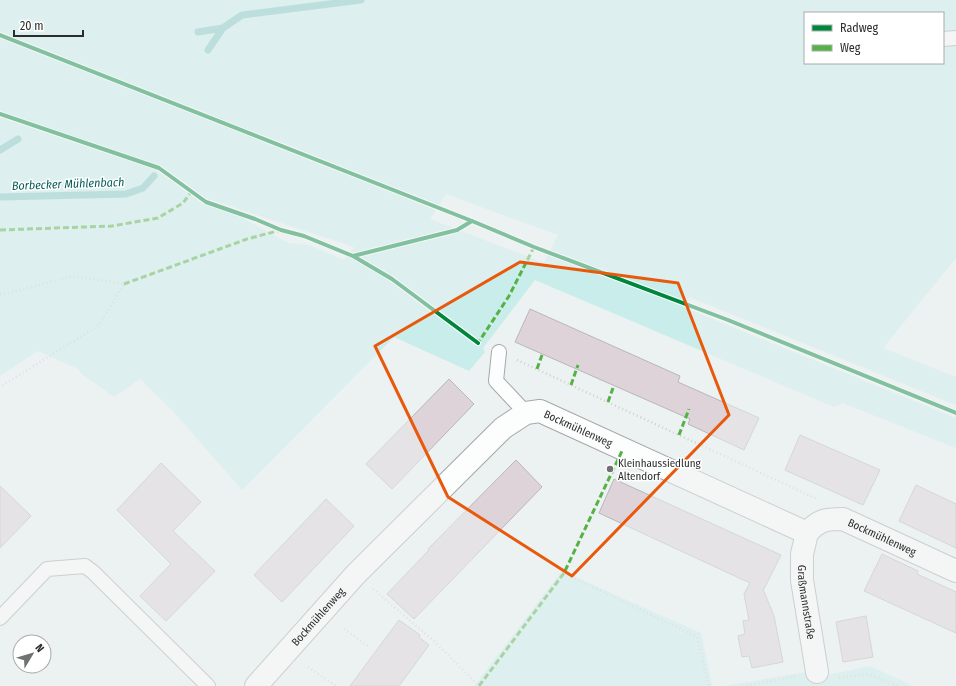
<svg xmlns="http://www.w3.org/2000/svg" width="956" height="686" font-family="'Fira Sans Condensed',sans-serif">
<style>
.green{fill:#c9edea;fill-rule:evenodd}
.lines{fill:none;stroke-linecap:round;stroke-linejoin:round}
.stream{stroke:#82c8c4;stroke-width:7}
.building{fill:#ded3d9;stroke:#b7b8b8}
.lane-casing{stroke:#a4a8a8;stroke-width:16}
.street-casing{stroke:#a4a8a8;stroke-width:24}
.path{stroke:#cfd0d0;stroke-width:2.5;stroke-dasharray:1 3;stroke-linecap:butt}
.lane{stroke:#fcfdfd;stroke-width:14}
.street{stroke:#fcfdfd;stroke-width:22}
.quiet{stroke:#56b246;stroke-width:3;stroke-dasharray:6 3;stroke-linecap:butt}
.cycleway-casing{stroke:#fff;stroke-width:6}
.cycleway{stroke:#00873e;stroke-width:4}
.marked{fill:none;stroke:#e8590c;stroke-width:3;stroke-linejoin:round}
.poi-dot{fill:#6f7272;stroke:#fff;stroke-width:1.5}
.labels{text-anchor:middle;dominant-baseline:central;stroke-width:3;stroke-linejoin:round;paint-order:stroke}
.street-label{font-size:11px;fill:#2b2e2e;stroke:#fff}
.poi-label{font-size:11px;fill:#2b2e2e;stroke:#fff;text-anchor:start}
.water-label{font-size:12px;font-style:italic;fill:#045d59;stroke:#fff}
</style>
<rect width="100%" height="100%" fill="#ecf1f1"/>
<path class="green" d="M 0,0 L 956,0 L 956,258 L 883,348 L 956,377 L 956,405 L 689,297 L 685,308 L 956,418 L 956,448 L 843,403 L 834,407 L 535,280 L 483,348 L 485,352 L 469,371 L 394,337 L 242,490 L 171,409 L 140,379 L 114,397 L 82,374 L 78,369 L 38,351 L 0,376 ZM 805,13 L 943,13 L 943,63 L 805,63 ZM 446,194 L 558,235 L 544,263 L 430,219 ZM 206,198 L 354,247 L 344,260 L 309,245 L 288,243 Z
M 562,571 L 701,633 L 712,686 L 476,686 L 478,681 Z
M 870,666 L 913,686 L 725,686 L 811,671 L 828,675 Z"/>
<g class="lines">
<path class="stream" d="M 198,32 L 223,28
M 208,50 L 223,28 L 242,15 L 361,0
M 0,150 L 18,139
M 0,197 L 126,194 L 143,188 L 154,176"/>
</g>
<path class="building" d="M 530,309 L 680,376 L 678,382 L 759,418 L 744,450 L 688,424 L 690,419 L 515,342 Z
M 449,379 L 474,404 L 392,489 L 366,464 Z
M 800,435 L 880,470 L 863,505 L 785,470 Z
M 516,460 L 542,487 L 414,619 L 387,594 L 429,550 L 428,549 Z
M 161,463 L 201,502 L 173,531 L 215,571 L 166,621 L 140,596 L 171,564 L 117,510 Z
M 614,479 L 781,555 L 764,589 L 763,589 L 774,616 L 783,662 L 752,668 L 749,656 L 742,657 L 738,636 L 745,634 L 743,621 L 749,620 L 744,594 L 750,583 L 599,513 Z
M 916,485 L 956,504 L 956,548 L 899,521 Z
M 0,486 L 31,516 L 0,548 Z
M 326,499 L 354,526 L 282,602 L 254,575 Z
M 882,554 L 918,571 L 917,574 L 956,592 L 956,633 L 864,591 Z
M 866,616 L 873,657 L 843,662 L 836,622 Z
M 399,620 L 420,635 L 419,637 L 429,645 L 399,686 L 350,686 Z"/>
<g class="lines">
<g class="lane-casing">
<path id="lane" d="M 943,39 L 956,38
M 499,352 L 496,381 L 526,413
M 0,618 L 47,569 L 85,566 L 93,572 L 208,686"/>
</g>
<g class="street-casing">
<g id="street">
<path id="s1" d="M 807,533 L 802,554 L 802,580 L 817,672"/>
<path id="s2" d="M 256,686 L 356,574 L 503,428 L 526,413 L 540,411 L 807,533 C 819,520 825,519 843,519 L 956,571"/>
</g>
</g>
<path class="path" d="M 0,294 L 9,293 L 73,276 L 124,284 L 99,325 L 0,387
M 517,360 L 817,499
M 564,573 L 697,637 L 709,686
M 373,589 L 434,641 L 479,686
M 344,629 L 370,648
M 308,667 L 336,686
M 839,678 L 869,674 L 898,686
M 747,686 L 796,676"/>
<use href="#lane" class="lane"/>
<use href="#street" class="street"/>
<path class="quiet" d="M 0,230 L 112,226 L 158,218 L 183,203 L 191,192
M 124,284 L 247,239 L 281,230
M 476,342 L 478,343 L 509,296 L 534,247
M 537,369 L 542,355
M 571,385 L 578,365
M 608,402 L 613,388
M 679,435 L 689,409
M 479,686 L 564,573 L 623,449"/>
<g class="cycleway-casing">
<path id="cycleway" d="M 0,35 L 472,221 L 534,247 L 728,320 L 956,413
M 0,114 L 159,168 L 206,202 L 255,219 L 281,230 L 304,236 L 353,256 L 392,279 L 478,343
M 353,256 L 457,230 L 472,221"/>
</g>
<use href="#cycleway" class="cycleway"/>
</g>
<path d="M0 0H956V686H0ZM 520,262 L 678,283 L 729,415 L 572,576 L 448,497 L 375,346 Z" fill="#ecf1f1" fill-opacity=".55" fill-rule="evenodd"/>
<path class="marked" d="M 520,262 L 678,283 L 729,415 L 572,576 L 448,497 L 375,346 Z"/>
<circle class="poi-dot" cx="610" cy="469" r="4"/>
<g class="labels">
<g class="street-label">
<text stroke="none"><textPath href="#s2" startOffset="441">Bockmühlenweg</textPath></text>
<text stroke="none"><textPath href="#s2" startOffset="776">Bockmühlenweg</textPath></text>
<text stroke="none"><textPath href="#s1" startOffset="70">Graßmannstraße</textPath></text>
<text stroke="none"><textPath href="#s2" startOffset="93">Bockmühlenweg</textPath></text>
</g>
<g class="poi-label">
<text x="618" y="463">Kleinhaussiedlung<tspan x="618" dy="13">Altendorf</tspan></text>
</g>
<g class="water-label">
<text transform="translate(68 184) rotate(-2)">Borbecker Mühlenbach</text>
</g>
</g>
<rect x="804" y="12" width="140" height="52" fill="#ffffff" stroke="#aaabab"/>
<rect x="812" y="25" width="20" height="6" fill="#00873e" stroke="#aaabab"/>
<text x="840" y="32" font-size="12" fill="#2b2e2e">Radweg</text>
<rect x="812" y="45" width="20" height="6" fill="#56b246" stroke="#aaabab"/>
<text x="840" y="52" font-size="12" fill="#2b2e2e">Weg</text>
<g transform="translate(32 654) rotate(52)"><circle r="19" fill="#ffffff" stroke="#aaabab"/>
<path d="M0-3L7 15L0 10L-7 15Z" fill="#6f7272"/>
<text y="-6" font-size="11" font-weight="bold" text-anchor="middle" fill="#2b2e2e">N</text>
</g>
<path d="M14 30v6h69v-6" fill="none" stroke="#2b2e2e" stroke-width="2"/>
<text x="20" y="30" font-size="12" fill="#2b2e2e" stroke="#ffffff" stroke-width="3" paint-order="stroke">20 m</text>
</svg>
